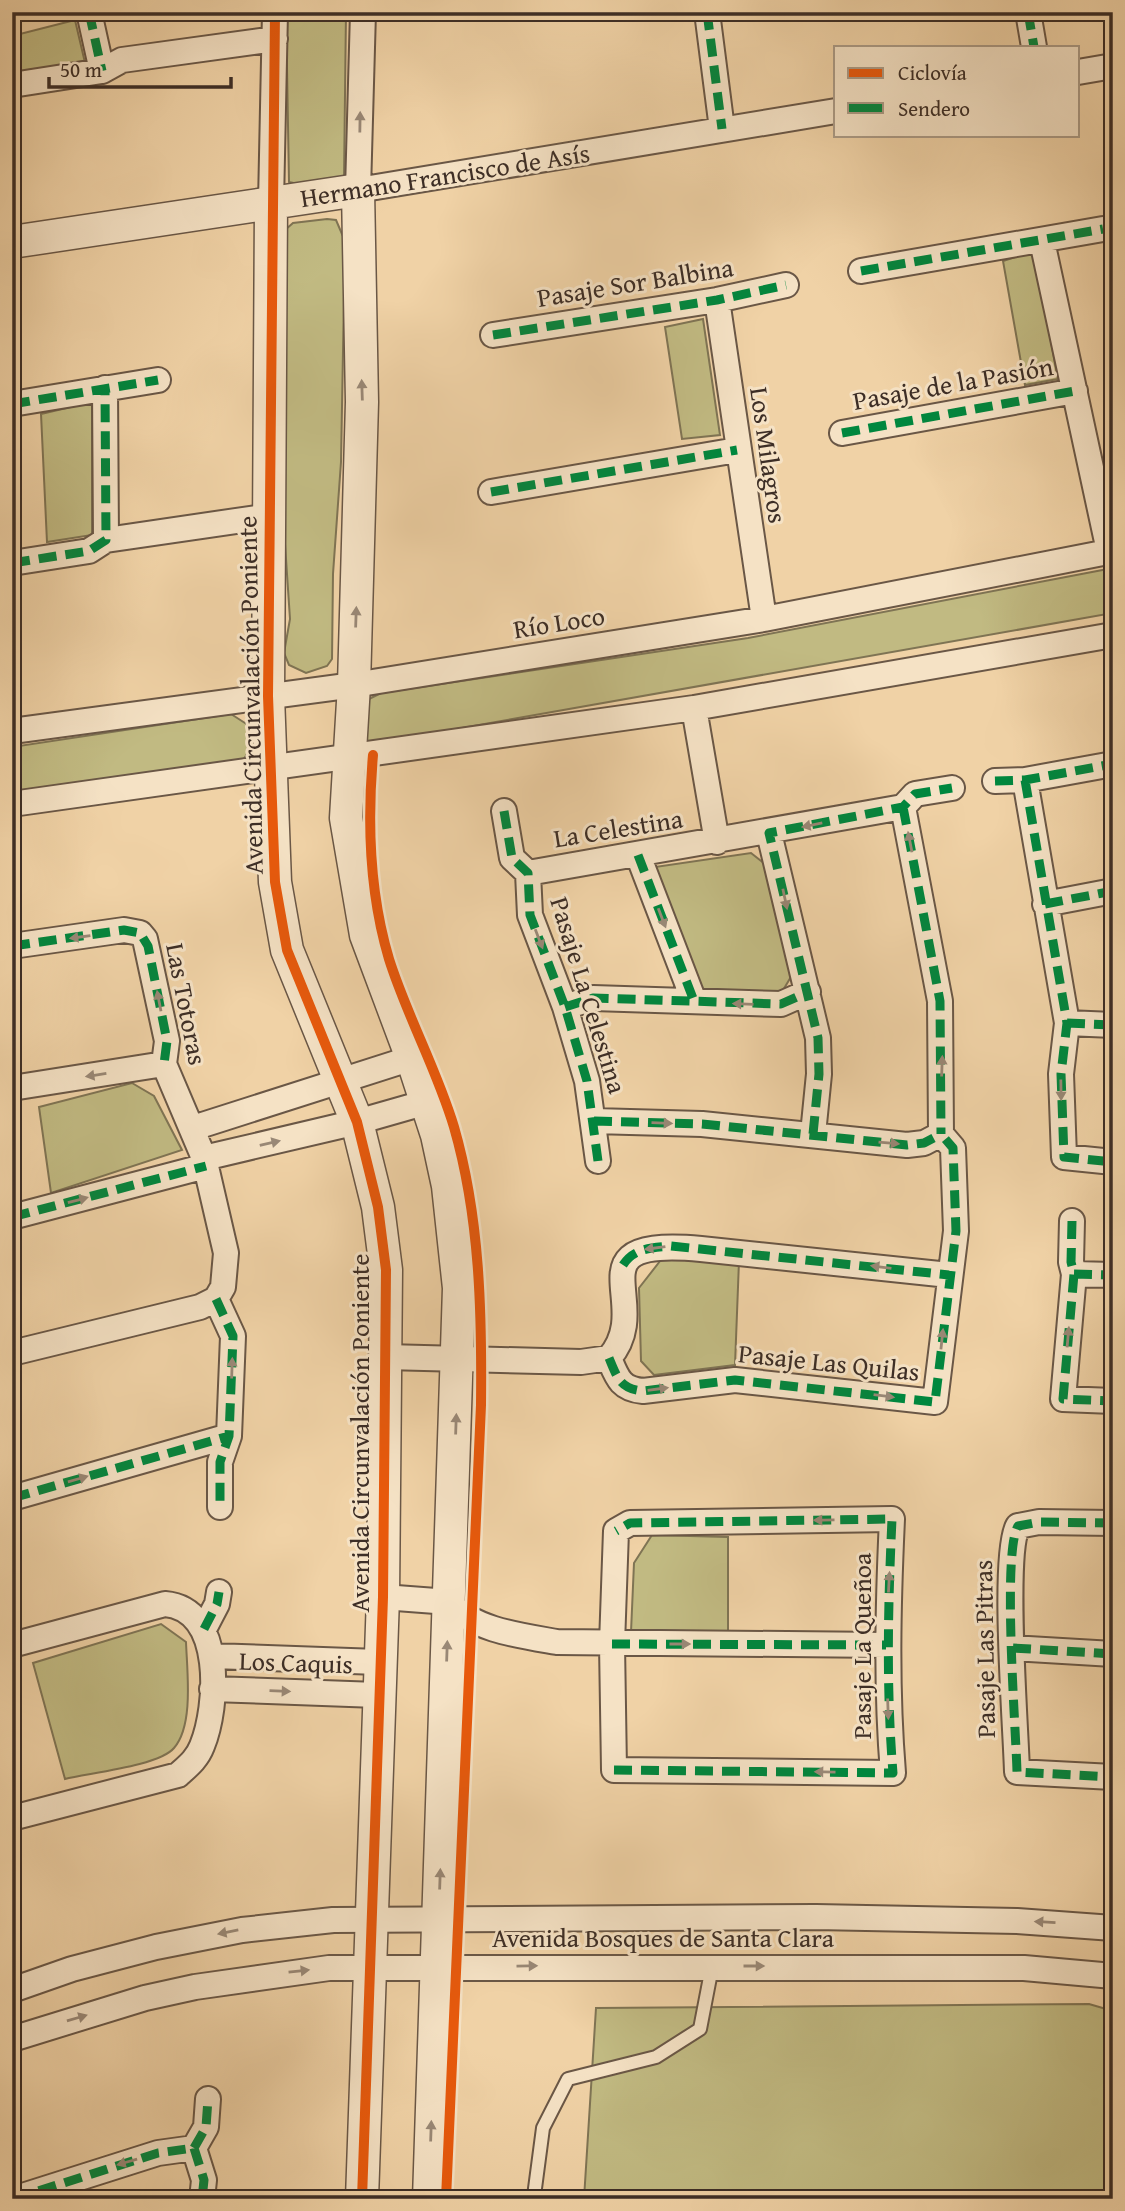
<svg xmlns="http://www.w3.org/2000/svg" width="1125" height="2211" font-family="'Gentium Book Plus',serif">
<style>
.green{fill:#c1ba82;stroke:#7f7454;stroke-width:2}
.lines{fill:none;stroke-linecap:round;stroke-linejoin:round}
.service-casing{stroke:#6a5746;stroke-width:16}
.minor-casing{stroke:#6a5746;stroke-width:28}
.tertiary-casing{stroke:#6a5746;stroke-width:35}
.service{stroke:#f5e2c5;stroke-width:12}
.minor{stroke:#f5e2c5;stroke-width:24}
.tertiary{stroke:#f5e2c5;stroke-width:32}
.quiet{stroke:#00873e;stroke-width:9;stroke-dasharray:18 9;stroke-linecap:butt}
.cycleway-casing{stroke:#f5e2c5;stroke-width:15}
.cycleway{stroke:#e8590c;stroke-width:10}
.oneway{fill:#998876}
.labels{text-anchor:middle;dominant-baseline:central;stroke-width:6;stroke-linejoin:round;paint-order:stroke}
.street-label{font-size:26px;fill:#3d2e26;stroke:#f5e2c5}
</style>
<rect width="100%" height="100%" fill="#f0d2a6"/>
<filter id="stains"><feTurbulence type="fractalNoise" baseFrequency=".00286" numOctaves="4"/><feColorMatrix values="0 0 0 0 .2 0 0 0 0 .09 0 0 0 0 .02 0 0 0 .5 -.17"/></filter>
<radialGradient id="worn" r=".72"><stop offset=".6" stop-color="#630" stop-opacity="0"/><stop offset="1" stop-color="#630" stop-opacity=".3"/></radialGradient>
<path class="green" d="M 286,12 L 346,12 L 344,178 L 303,185 L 289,182 Z
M 75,20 L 86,67 L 12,74 L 12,36 Z
M 327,219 L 336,220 L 345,241 L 341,462 L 333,574 L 332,659 L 327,666 L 306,673 L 289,665 L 284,653 L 290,619 L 280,469 L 285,230 L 293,223 Z
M 1034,251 L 1058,379 L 1025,385 L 1003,261 Z
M 703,319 L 720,435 L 682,439 L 665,327 Z
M 92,402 L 92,535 L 47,542 L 41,414 Z
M 1113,568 L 1113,613 L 371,744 L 364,739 L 365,701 L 381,693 L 748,638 Z
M 231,714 L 248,725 L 249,751 L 240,765 L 12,793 L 12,747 Z
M 751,853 L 770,868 L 792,975 L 779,997 L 702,994 L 655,867 Z
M 132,1083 L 154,1096 L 182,1150 L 51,1193 L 39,1107 Z
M 664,1256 L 739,1261 L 735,1365 L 654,1375 L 641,1361 L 639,1288 Z
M 652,1535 L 728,1537 L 728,1634 L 631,1632 L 634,1563 Z
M 161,1624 L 186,1642 C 187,1671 194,1725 174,1748 C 159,1766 89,1773 65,1779 L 33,1663 Z
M 1089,2004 L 1113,2011 L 1113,2199 L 584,2199 L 596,2008 Z"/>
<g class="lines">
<g class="service-casing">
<path id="service" d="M 534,2196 L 543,2128 L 568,2079 L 656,2057 L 700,2029 L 712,1967"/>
</g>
<g class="minor-casing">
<path id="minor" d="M 89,12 L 102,71
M 363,12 L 358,190 L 836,111
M 707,12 L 722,129
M 1028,12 L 1034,47
M 1078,72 L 1113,66
M 12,85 L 102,71 L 122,60 L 275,39
M 271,203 L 275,12
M 1042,241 L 1109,551
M 861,271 L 1103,229
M 717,300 L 764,619
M 493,335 L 717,300 L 786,285
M 105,388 L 106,540
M 12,404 L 158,380
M 842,433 L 1075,391
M 491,492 L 737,450
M 12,563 L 89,551 L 106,540 L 270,516
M 694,708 L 717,842
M 12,731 L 354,685 L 764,619 L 1113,551
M 1025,780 L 1067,1023 L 1061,1074 L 1064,1157 L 1113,1162
M 995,781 L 1025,780 L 1113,764
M 12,804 L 694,708 L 1113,635
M 903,807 L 940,1001 L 941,1134
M 504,811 L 512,858 L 528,873 L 530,915 L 565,1007 L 587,1081 L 598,1161
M 769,833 L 818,1038 L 819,1074 L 813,1134
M 638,855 L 694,1001
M 528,873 L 903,807 L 915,794 L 952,788
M 1045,904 L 1113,891
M 12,946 L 124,930 L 140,933 L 145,939 L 167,1041 L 164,1064 L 204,1158 L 226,1253 L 223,1287 L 216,1299
M 565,1007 L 593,998 L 781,1004 L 808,992
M 1067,1023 L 1113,1025
M 12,1088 L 164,1064
M 594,1121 L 702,1124 L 907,1145 L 924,1143 L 941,1134
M 193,1128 L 412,1058
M 204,1158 L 357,1122 L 427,1102
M 12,1217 L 206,1166
M 1072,1221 L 1071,1262 L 1074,1274 L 1063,1399 L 1113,1401
M 1074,1274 L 1113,1275
M 216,1299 L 233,1336 L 229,1436 L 220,1462 L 220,1507
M 12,1353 L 200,1307 L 216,1299
M 386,1357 L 581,1362 L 609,1358 C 657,1303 566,1237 701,1249 L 949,1275
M 609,1358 C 617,1377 620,1389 643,1391 L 735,1380 L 935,1402 L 956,1231 L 953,1148 L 941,1134
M 12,1498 L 229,1436
M 892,1519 C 888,1605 886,1687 893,1773 L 614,1770 L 612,1644 L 616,1531 L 630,1523 Z
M 1113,1523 L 1039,1522 L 1018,1526 C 1002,1553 1016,1730 1017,1772 L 1113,1777
M 383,1597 L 449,1602 C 472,1630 522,1636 557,1642 L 886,1645
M 204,1629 L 217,1604 L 219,1592
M 12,1645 L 165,1604 C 225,1609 218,1707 202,1746 C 197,1759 188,1766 178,1775 L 12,1818
M 1013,1648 L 1113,1654
M 212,1656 L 378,1662
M 212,1689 L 377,1695
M 12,1990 L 72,1969 L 156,1947 L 242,1930 L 333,1920 L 816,1917 L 1017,1921 L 1113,1928
M 12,2039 L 145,1998 L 195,1987 L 329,1968 L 1024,1968 L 1113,1976
M 194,2148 L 206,2127 L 208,2099
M 194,2148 L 204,2180 L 202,2199
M 13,2199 L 158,2153 L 194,2148"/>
</g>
<g class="tertiary-casing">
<path id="tertiary" d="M 271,203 L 268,696 L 275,882 L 287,950 L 357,1122 L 378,1207 L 386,1270 L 383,1597 L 362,2199
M 12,242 L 358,190 L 362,402 L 354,685 L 346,818 L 366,935 L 412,1058 L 437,1135 L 448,1186 L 459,1288 L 429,2199"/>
</g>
<use href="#service" class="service"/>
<use href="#minor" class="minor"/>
<use href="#tertiary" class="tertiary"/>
<path class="quiet" d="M 89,12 L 102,71
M 707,12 L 722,129
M 1028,12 L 1034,47
M 861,271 L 1103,229
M 493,335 L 717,300 L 786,285
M 12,404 L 158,380
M 842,433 L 1075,391
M 491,492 L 737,450
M 12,563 L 89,551 L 106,540 L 105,388
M 1025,780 L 1067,1023 L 1061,1074 L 1064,1157 L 1113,1162
M 995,781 L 1025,780 L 1113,764
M 903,807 L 940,1001 L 941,1134
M 504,811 L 512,858 L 528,873 L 530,915 L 565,1007 L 587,1081 L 598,1161
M 638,855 L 694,1001
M 1045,904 L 1113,891
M 12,946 L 124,930 L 140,933 L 148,946 L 167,1041 L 164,1064
M 565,1007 L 593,998 L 781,1004 L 808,992
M 1067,1023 L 1113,1025
M 594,1121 L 702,1124 L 907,1145 L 924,1143 L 941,1134
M 813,1134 L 819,1074 L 818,1038 L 769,833 L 903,807 L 915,794 L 952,788
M 12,1217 L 206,1166
M 1072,1221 L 1071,1262 L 1074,1274 L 1063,1399 L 1113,1401
M 623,1265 C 634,1248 651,1248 671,1246 L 949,1275
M 1074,1274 L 1113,1275
M 216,1299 L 233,1336 L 229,1436 L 220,1462 L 220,1507
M 609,1358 C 617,1377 620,1389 643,1391 L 735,1380 L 935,1402 L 956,1231 L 953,1148 L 941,1134
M 12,1498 L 229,1436
M 1113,1523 L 1039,1522 L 1018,1526 C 1002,1553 1016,1730 1017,1772 L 1113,1777
M 204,1629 L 217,1604 L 219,1592
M 612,1644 L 886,1645
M 1013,1648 L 1113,1654
M 614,1770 L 893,1773 C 886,1687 888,1605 892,1519 L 630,1523 L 616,1531
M 194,2148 L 206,2127 L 208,2099
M 194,2148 L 204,2180 L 202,2199
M 13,2199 L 158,2153 L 194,2148"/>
<g class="cycleway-casing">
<path id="cycleway" d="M 275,12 L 268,696 L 275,882 L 287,950 L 357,1122 L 378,1207 L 386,1270 L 383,1597 L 362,2199
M 373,755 C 367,824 369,892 389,959 C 407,1016 437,1070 454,1127 C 480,1217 482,1313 481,1405 L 446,2199"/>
</g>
<use href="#cycleway" class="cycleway"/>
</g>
<defs><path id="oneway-solid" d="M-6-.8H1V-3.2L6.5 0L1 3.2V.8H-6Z" transform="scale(1.75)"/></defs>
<g class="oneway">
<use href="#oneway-solid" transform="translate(360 122) rotate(-89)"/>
<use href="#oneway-solid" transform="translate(362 390) rotate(-92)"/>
<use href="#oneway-solid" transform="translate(356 617) rotate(-88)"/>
<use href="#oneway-solid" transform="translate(812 825) rotate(169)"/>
<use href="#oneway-solid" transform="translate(910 842) rotate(-101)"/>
<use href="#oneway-solid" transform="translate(785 899) rotate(78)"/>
<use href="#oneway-solid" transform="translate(662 918) rotate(69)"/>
<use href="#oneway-solid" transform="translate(80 937) rotate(172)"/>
<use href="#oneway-solid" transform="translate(539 939) rotate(69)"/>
<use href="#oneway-solid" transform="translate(159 1001) rotate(-101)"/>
<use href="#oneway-solid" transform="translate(743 1004) rotate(-178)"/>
<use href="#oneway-solid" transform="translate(942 1066) rotate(-88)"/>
<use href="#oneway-solid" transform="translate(96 1075) rotate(171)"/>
<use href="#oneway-solid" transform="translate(1061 1090) rotate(89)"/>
<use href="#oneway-solid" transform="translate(662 1123) rotate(2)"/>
<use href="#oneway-solid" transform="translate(270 1143) rotate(-13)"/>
<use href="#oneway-solid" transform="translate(889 1143) rotate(5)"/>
<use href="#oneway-solid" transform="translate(78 1200) rotate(-15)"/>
<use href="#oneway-solid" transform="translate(655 1248) rotate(172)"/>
<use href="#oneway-solid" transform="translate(881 1267) rotate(-173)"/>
<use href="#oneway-solid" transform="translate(1068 1337) rotate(-85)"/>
<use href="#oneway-solid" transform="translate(942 1339) rotate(-84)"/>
<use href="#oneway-solid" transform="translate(232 1368) rotate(-88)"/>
<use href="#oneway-solid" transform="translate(658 1389) rotate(-8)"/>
<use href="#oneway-solid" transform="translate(884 1396) rotate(7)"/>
<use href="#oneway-solid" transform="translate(456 1424) rotate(-88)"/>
<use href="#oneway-solid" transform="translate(78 1479) rotate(-16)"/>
<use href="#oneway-solid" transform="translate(824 1520) rotate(179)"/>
<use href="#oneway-solid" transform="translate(889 1582) rotate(-87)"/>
<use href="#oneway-solid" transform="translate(680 1644)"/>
<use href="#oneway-solid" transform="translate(447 1651) rotate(-88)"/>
<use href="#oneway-solid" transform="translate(280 1691) rotate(2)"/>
<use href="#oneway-solid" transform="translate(888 1709) rotate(88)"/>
<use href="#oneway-solid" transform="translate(825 1772) rotate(-179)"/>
<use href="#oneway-solid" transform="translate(440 1879) rotate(-88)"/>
<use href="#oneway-solid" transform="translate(1045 1922) rotate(-177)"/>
<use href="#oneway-solid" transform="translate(228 1932) rotate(169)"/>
<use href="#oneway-solid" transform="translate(527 1966) rotate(-1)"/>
<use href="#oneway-solid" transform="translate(754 1966)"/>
<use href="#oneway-solid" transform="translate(299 1971) rotate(-6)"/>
<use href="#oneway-solid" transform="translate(77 2018) rotate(-16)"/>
<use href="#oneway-solid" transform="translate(431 2131) rotate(-88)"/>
<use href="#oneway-solid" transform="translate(127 2162) rotate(164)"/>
</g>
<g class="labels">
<g class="street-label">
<text transform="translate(445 175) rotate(-9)">Hermano Francisco de Asís</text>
<text transform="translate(635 282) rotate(-9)">Pasaje Sor Balbina</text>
<text transform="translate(953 383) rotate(-10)">Pasaje de la Pasión</text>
<text transform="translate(769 455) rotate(82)">Los Milagros</text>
<text transform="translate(559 622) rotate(-9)">Río Loco</text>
<text transform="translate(250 695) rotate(-91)">Avenida Circunvalación Poniente</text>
<text transform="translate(618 828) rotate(-9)">La Celestina</text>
<text transform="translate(589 995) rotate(73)">Pasaje La Celestina</text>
<text transform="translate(187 1004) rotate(79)">Las Totoras</text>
<text transform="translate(829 1362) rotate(6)">Pasaje Las Quilas</text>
<text transform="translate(359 1433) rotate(-90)">Avenida Circunvalación Poniente</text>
<text transform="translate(861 1646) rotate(-90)">Pasaje La Queñoa</text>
<text transform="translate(984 1649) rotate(-91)">Pasaje Las Pitras</text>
<text transform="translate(296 1662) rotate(2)">Los Caquis</text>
<text x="663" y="1937">Avenida Bosques de Santa Clara</text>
</g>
</g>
<rect width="1125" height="2211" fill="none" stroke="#f0d2a6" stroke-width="42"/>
<rect x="14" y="14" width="1097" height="2183" fill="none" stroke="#3d2e26" stroke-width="3.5"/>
<rect x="21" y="21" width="1083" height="2169" fill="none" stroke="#3d2e26" stroke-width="2"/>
<rect x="834" y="46" width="245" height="91" fill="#f5e2c5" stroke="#ab9a85" stroke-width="2"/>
<rect x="848" y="68" width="35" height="10" fill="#e8590c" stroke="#ab9a85" stroke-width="2"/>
<text x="898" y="80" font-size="21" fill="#3d2e26">Ciclovía</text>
<rect x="848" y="103" width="35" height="10" fill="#00873e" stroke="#ab9a85" stroke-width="2"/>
<text x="898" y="116" font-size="21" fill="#3d2e26">Sendero</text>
<path d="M49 77v10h182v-10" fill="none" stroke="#3d2e26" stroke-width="3.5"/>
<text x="60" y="77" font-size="21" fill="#3d2e26" stroke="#f5e2c5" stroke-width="5" paint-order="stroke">50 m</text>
<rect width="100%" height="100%" filter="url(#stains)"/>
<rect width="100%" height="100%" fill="url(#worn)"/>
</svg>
